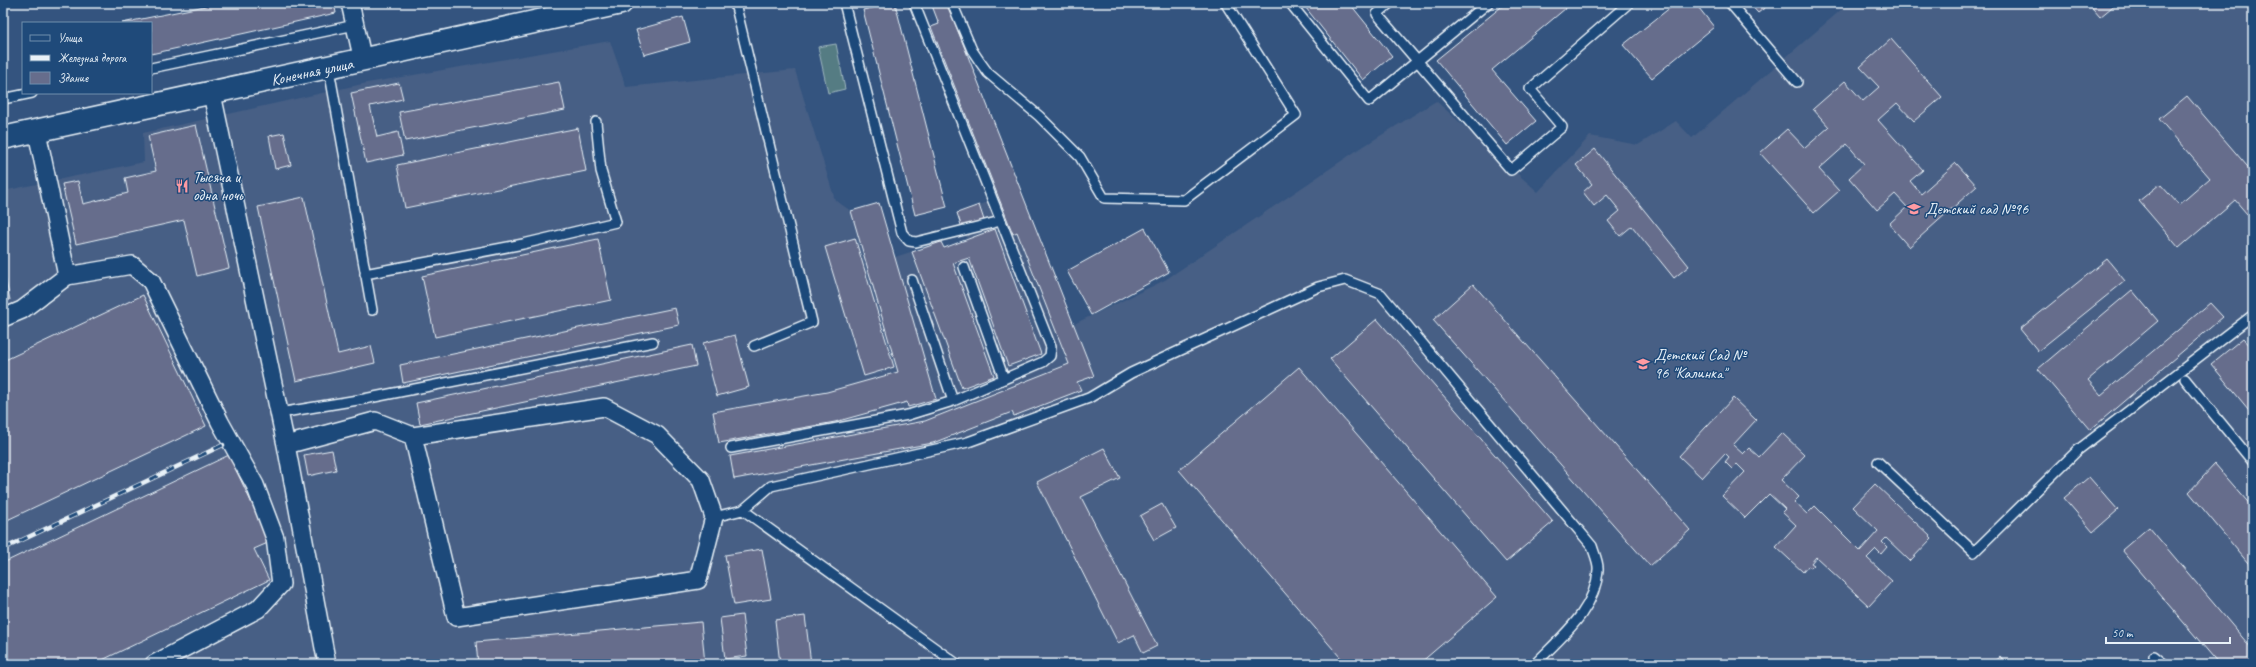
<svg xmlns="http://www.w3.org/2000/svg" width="2256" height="667" font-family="Caveat,sans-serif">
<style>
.built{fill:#465f85}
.green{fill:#557c83;stroke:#9eb6be}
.building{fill:#666d8c;stroke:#e8f1f8}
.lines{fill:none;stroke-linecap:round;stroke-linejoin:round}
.lane-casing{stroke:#e8f1f8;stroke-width:12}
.street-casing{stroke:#e8f1f8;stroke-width:20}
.secondary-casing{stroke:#e8f1f8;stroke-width:25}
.lane{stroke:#1f4a7a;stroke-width:9}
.street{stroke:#1f4a7a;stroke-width:17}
.secondary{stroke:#1f4a7a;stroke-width:22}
.rail-casing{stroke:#e8f1f8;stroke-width:4.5}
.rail{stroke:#1f4a7a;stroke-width:3;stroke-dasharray:9;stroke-linecap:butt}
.labels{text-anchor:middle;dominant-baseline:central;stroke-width:3;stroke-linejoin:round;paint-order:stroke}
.street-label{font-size:16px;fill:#e8f1f8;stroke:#1f4a7a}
.poi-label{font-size:16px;fill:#e8f1f8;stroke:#1f4a7a;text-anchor:start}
</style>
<rect width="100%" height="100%" fill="#34547f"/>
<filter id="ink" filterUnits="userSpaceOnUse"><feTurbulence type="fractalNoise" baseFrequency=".025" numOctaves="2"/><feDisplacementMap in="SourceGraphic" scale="8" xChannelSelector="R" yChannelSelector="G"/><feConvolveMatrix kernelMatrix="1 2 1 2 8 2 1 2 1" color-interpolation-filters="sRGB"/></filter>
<g filter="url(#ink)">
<path class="built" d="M 931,3 L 947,3 L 1074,324 L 1165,280 L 1356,151 L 1436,101 L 1538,192 L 1590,136 L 1638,145 L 1676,121 L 1692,138 L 1849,3 L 2253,3 L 2253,664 L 3,664 L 3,191 L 144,162 L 143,133 L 367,83 L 610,41 L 626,87 L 795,70 L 835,200 L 851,211 L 879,203 L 895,257 L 941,242 L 944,248 L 967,240 L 957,213 L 999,198 Z"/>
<path class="green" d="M 836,44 L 845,89 L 828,93 L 818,47 Z"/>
<path class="building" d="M 220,3 L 334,3 L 336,13 L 151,54 L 151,23 L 122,23 Z
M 895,3 L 947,207 L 915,215 L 863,10 Z
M 931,3 L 947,3 L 1094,376 L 1077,382 L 1081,390 L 1014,416 L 1012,412 L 933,443 L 734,479 L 730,456 L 925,421 L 1069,364 L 1017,232 L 1013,234 L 931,27 L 939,24 Z
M 1302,3 L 1353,3 L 1351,5 L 1392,56 L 1363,80 Z
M 1506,3 L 1572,3 L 1492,70 L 1536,121 L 1507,145 L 1436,60 Z
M 1676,3 L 1695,3 L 1714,27 L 1652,78 L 1623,45 Z
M 1749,3 L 1771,3 L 1758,13 Z
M 2088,3 L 2117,3 L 2100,17 Z
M 683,17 L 690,42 L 644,55 L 636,30 Z
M 1891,39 L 1942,97 L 1914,121 L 1897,103 L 1878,120 L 1923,170 L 1910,181 L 1921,194 L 1956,163 L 1977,186 L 1909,247 L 1889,224 L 1907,207 L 1895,194 L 1877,210 L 1849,178 L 1864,164 L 1847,144 L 1819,169 L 1839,191 L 1814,213 L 1760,153 L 1787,129 L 1805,148 L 1829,127 L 1813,109 L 1845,81 L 1863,101 L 1879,87 L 1860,67 Z
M 559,82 L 565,110 L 405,141 L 399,112 Z
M 399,83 L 403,99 L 370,106 L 377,137 L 398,132 L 403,155 L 366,163 L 351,93 Z
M 2187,96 L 2253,173 L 2253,221 L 2235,200 L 2179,248 L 2139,201 L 2160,184 L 2179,205 L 2210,178 L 2159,119 Z
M 196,125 L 229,268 L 197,276 L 184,220 L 76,244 L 62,184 L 78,181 L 83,204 L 128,193 L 125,178 L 156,171 L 148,136 Z
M 578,128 L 586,171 L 405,208 L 397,165 Z
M 284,133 L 291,165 L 275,169 L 269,136 Z
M 1595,149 L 1689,266 L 1674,278 L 1632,226 L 1620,236 L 1608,221 L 1620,211 L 1607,195 L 1594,206 L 1583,192 L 1592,184 L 1576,165 Z
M 304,197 L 338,354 L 371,346 L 375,363 L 296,381 L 258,207 Z
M 879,203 L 936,399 L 908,407 L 907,402 L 835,422 L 719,443 L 713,412 L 827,392 L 898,372 L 851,211 Z
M 979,205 L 984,220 L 962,228 L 957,213 Z
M 1145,228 L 1169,272 L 1091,315 L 1067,271 Z
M 995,229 L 1041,354 L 1008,366 L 969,258 L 953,263 L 994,376 L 962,388 L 912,252 L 941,242 L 944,248 Z
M 855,238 L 894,367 L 864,376 L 825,247 Z
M 598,239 L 611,300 L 435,337 L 422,276 Z
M 2107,259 L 2125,281 L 2038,351 L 2020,329 Z
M 3,267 L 10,300 L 3,301 Z
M 1473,284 L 1690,530 L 1650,566 L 1433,320 Z
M 2132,290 L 2158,321 L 2088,380 L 2101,395 L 2210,303 L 2223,317 L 2090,430 L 2038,369 Z
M 143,295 L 206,426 L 3,522 L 3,361 Z
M 675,308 L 679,325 L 403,383 L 400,365 Z
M 1377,319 L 1553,522 L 1506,562 L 1330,359 Z
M 735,335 L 749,387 L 717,396 L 703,343 Z
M 2243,338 L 2253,349 L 2253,415 L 2211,364 Z
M 692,345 L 696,366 L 420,424 L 416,403 Z
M 1299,367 L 1497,597 L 1419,664 L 1346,664 L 1179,470 Z
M 1733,398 L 1756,420 L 1733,445 L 1743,454 L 1749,448 L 1759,457 L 1782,433 L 1805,455 L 1781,480 L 1799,497 L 1794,502 L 1807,514 L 1815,506 L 1860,551 L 1878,531 L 1853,507 L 1875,484 L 1932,538 L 1910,561 L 1886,538 L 1882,542 L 1887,547 L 1881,554 L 1876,549 L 1867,558 L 1892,581 L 1869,606 L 1816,557 L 1811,563 L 1814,565 L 1811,568 L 1808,566 L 1803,572 L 1776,547 L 1796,525 L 1782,512 L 1785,509 L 1769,494 L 1745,518 L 1722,496 L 1745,472 L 1737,464 L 1732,469 L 1725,462 L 1729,457 L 1725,453 L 1702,478 L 1679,456 Z
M 1104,448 L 1120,478 L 1081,497 L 1157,646 L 1143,653 L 1134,635 L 1118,643 L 1037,482 Z
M 332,450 L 336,470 L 308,476 L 304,455 Z
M 229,455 L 270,542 L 254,549 L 269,580 L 94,664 L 3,664 L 3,563 Z
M 2215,464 L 2253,508 L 2253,569 L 2189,492 Z
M 2089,477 L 2118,510 L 2093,532 L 2064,498 Z
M 1162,504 L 1176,528 L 1154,540 L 1140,516 Z
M 2149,527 L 2253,650 L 2253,664 L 2219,664 L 2122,550 Z
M 762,549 L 771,599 L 734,605 L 725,555 Z
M 742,615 L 747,656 L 725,659 L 720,618 Z
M 805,616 L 811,664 L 780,664 L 775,620 Z
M 701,622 L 705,664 L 478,664 L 476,642 Z
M 2000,657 L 2006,664 L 1992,664 Z"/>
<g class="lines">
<g class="lane-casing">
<path id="lane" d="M 735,3 L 812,322 L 754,346
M 844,3 L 902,233 L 909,241 L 916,242 L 1001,221 L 914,3
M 952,3 L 972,50 L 980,62 L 988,73 L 1039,116 L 1080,157 L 1104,198 L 1184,200 L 1296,115 L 1226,4
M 1290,3 L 1369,101 L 1488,3
M 1390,3 L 1377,14 L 1511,170 L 1562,127 L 1530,89 L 1629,3
M 1730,3 L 1797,82
M 151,68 L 355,25
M 329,69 L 372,310
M 3,99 L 32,93
M 964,267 L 1004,379
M 365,274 L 523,244 L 616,222 L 601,171 L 596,122
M 912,280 L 953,401
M 2185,379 L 2253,462
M 279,413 L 364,399 L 653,342
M 731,448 L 908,415 L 953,401 L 1043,362 L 1050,356 L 1051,347 L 1001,221
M 1878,462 L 1974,552 L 2078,450 L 2253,315
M 743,510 L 771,486 L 968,442 L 1089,398 L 1131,373 L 1318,287 L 1345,280 L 1381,294 L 1592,546 C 1594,553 1599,563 1598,570 C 1596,610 1561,637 1535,664
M 714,517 L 743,510 L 957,664
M 2154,656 L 2164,664"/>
</g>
<g class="street-casing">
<path id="street" d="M 350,3 L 363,61
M 212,94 L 286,445 L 327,664
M 67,276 L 132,265 L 151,281 L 220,422 L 255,485 L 275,538 L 281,584 L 258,609 L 154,664
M 3,318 L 22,310 L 67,276 L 37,132
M 286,445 L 375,421 L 413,436 L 456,617 L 698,580 L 714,517 L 701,480 L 657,435 L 604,407 L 413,436"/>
</g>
<g class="secondary-casing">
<path id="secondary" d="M 3,138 L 621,3"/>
</g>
<use href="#lane" class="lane"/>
<use href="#street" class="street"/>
<use href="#secondary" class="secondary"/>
<g class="rail-casing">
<path id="rail" d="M 3,549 L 223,445"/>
</g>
<use href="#rail" class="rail"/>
</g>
</g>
<defs>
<g id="restaurant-bare" transform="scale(1.08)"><path d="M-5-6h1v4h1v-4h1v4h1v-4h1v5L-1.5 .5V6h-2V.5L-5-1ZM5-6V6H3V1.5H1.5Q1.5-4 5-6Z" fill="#ff9aa2" stroke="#1f4a7a" stroke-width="2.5" paint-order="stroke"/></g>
<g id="school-bare" transform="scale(1.08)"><path d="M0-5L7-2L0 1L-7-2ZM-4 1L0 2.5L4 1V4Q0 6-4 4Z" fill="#ff9aa2" stroke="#1f4a7a" stroke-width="2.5" paint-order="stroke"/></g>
</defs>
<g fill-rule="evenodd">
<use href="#restaurant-bare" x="182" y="186"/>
<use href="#school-bare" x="1914" y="209"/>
<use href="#school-bare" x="1643" y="364"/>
</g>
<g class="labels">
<g class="street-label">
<text transform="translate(312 72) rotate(-12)">Конечная улица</text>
</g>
<g class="poi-label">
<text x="193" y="177">Тысяча и<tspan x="193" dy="18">одна ночь</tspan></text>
<text x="1925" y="209">Детский сад №96</text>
<text x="1654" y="355">Детский Сад №<tspan x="1654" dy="18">96 "Калинка"</tspan></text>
</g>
</g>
<rect width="2256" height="667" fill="none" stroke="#1f4a7a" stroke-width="16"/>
<rect x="8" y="8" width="2240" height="651" fill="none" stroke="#e8f1f8" stroke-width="1.5" filter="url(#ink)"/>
<rect x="22" y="22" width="130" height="72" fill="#1f4a7a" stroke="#6f8dac"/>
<rect x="30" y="35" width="20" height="6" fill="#1f4a7a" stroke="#6f8dac"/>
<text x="58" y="42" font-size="12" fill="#e8f1f8">Улица</text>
<rect x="30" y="55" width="20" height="6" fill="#e8f1f8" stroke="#6f8dac"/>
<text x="58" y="62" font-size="12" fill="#e8f1f8">Железная дорога</text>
<rect x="30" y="72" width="20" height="12" fill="#666d8c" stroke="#6f8dac"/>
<text x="58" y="82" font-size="12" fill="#e8f1f8">Здание</text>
<path d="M2106 637v6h124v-6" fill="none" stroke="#e8f1f8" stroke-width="2"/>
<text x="2112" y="637" font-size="12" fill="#e8f1f8" stroke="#1f4a7a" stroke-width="3" paint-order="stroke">50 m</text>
</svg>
